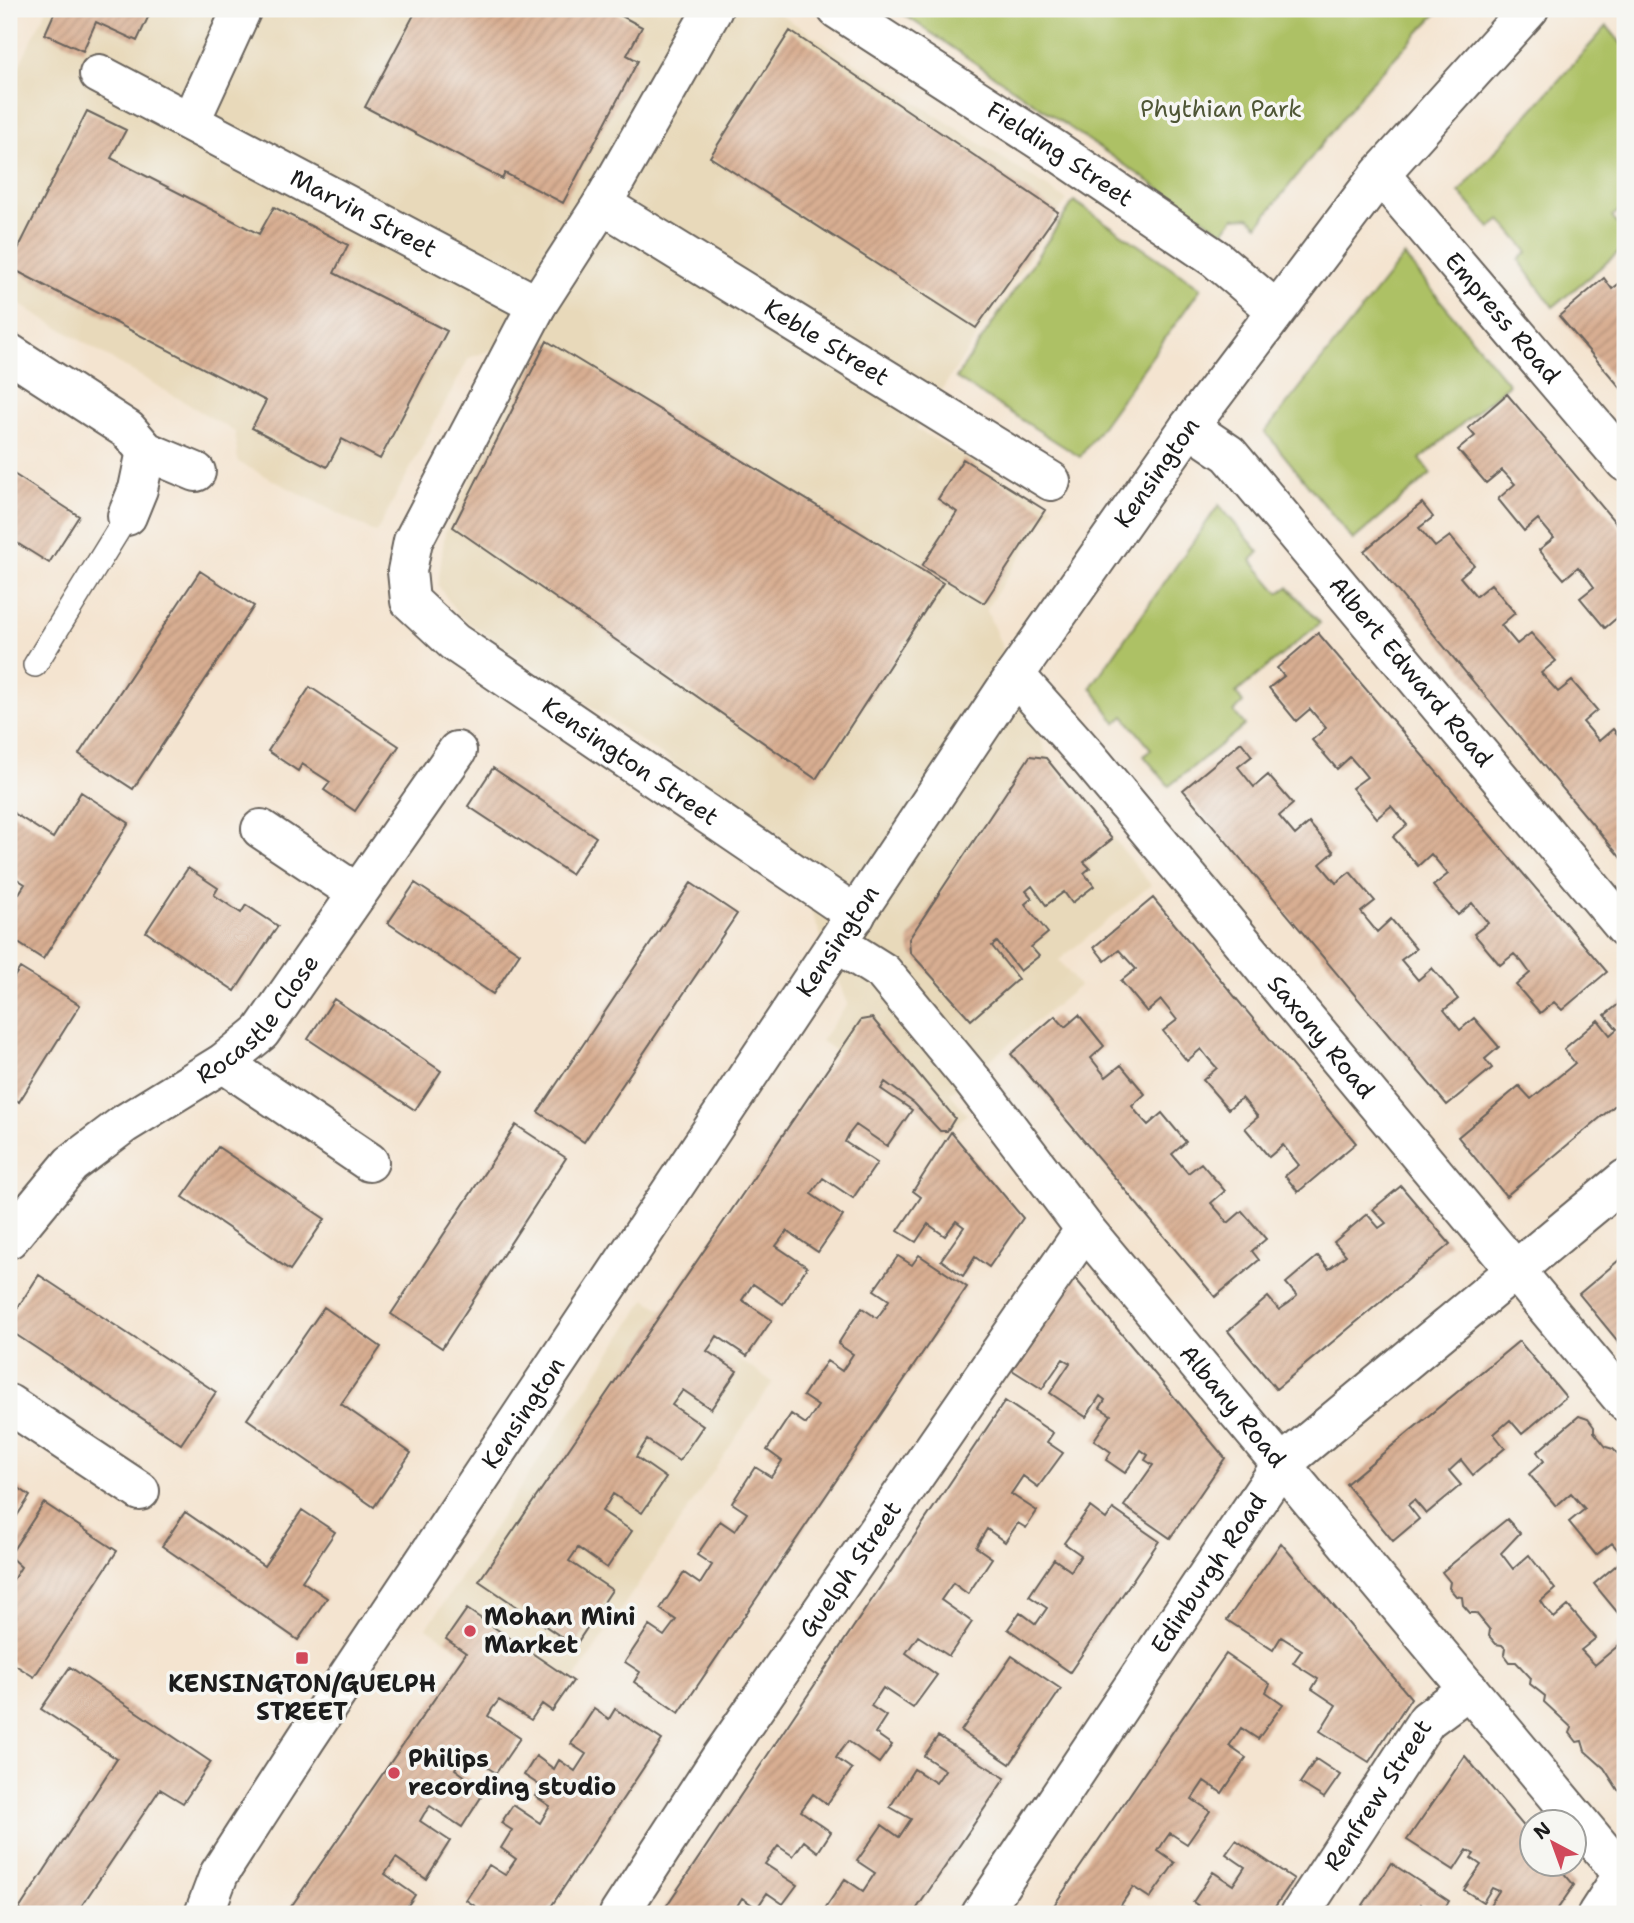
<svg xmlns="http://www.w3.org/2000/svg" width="1634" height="1923" font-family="'Shantell Sans',sans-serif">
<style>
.built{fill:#e8d9ba}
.green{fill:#adc165;stroke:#646e40;stroke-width:2}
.building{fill:url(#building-hatch)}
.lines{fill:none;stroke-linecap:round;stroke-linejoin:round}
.lane-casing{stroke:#68625b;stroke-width:26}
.street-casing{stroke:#68625b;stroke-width:42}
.primary-casing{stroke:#68625b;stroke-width:42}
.lane{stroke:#fff;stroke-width:23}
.street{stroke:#fff;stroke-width:38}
.primary{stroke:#fff;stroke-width:38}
.poi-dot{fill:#d1495b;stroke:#f6f6f2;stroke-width:2.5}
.labels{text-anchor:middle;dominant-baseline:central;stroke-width:7;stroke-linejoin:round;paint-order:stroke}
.park-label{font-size:24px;fill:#4f5636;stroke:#f6f6f2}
.street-label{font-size:24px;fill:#1c1c1c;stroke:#f6f6f2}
.poi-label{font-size:24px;font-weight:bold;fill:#1c1c1c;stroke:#f6f6f2;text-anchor:start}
</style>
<defs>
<pattern id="building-hatch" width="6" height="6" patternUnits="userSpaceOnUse" patternTransform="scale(1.75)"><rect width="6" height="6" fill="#d8ae92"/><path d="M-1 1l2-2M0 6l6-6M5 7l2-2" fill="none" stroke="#b9957d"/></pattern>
</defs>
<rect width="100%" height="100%" fill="#f6f6f2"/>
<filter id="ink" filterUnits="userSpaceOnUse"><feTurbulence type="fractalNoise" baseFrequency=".0143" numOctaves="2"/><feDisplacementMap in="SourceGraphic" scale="14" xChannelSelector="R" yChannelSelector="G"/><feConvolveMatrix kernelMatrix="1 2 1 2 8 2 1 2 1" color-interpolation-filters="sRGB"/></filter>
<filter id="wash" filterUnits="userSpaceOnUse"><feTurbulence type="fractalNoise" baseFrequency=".00686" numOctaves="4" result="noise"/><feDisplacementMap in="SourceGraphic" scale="28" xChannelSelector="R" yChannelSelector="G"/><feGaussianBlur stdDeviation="1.57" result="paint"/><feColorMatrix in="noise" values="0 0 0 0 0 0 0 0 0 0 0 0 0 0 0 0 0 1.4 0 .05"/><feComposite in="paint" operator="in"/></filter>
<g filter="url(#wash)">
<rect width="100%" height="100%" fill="#f4e4d0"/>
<path class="built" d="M 47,9 L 772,9 L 1067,200 L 916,429 L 1053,506 L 986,609 L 1047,755 L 1151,885 L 1059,960 L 1079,986 L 950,1093 L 967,1114 L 942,1137 L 913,1104 L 821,1041 L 848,1004 L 782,838 L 459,616 L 438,585 L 445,532 L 544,331 L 469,358 L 376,533 L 238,462 L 235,432 L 9,298 L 9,86 Z
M 646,1299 L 773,1382 L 552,1713 L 427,1628 Z"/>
<path class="green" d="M 896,9 L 1441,9 L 1367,87 L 1258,225 L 1249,217 L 1234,218 L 1223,232 Z
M 1607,26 L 1625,48 L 1625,206 L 1612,217 L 1625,234 L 1625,247 L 1553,307 L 1519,260 L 1528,252 L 1501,220 L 1490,228 L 1459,192 Z
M 1074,201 L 1201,288 L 1080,457 L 956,378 Z
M 1404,256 L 1509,384 L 1420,459 L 1431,474 L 1353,540 L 1265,432 Z
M 1219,505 L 1259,552 L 1251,560 L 1279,593 L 1288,587 L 1320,623 L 1236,693 L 1243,703 L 1234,712 L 1245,725 L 1169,786 L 1144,756 L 1151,749 L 1124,716 L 1116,723 L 1091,687 Z"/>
<g id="blocks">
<path class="building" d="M 56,9 L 152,9 L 137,41 L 96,22 L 83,51 L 45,34 Z
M 417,9 L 616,9 L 614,12 L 642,27 L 627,55 L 638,61 L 563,203 L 505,173 L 502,179 L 365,107 Z
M 790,31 L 1058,212 L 976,328 L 710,157 Z
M 87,111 L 126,130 L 111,158 L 259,234 L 274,207 L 348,245 L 334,273 L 447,331 L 380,459 L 342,439 L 327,467 L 252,428 L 266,401 L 9,267 Z
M 1604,278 L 1612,289 L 1625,279 L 1625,393 L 1559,316 Z
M 547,341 L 943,583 L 816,779 L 453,527 Z
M 1507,394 L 1625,534 L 1625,624 L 1619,616 L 1605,628 L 1580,598 L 1594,587 L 1586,576 L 1578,567 L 1564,579 L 1539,550 L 1554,538 L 1538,519 L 1524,531 L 1498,499 L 1515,484 L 1502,470 L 1486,483 L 1458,450 L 1475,436 L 1468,428 Z
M 963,459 L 1045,510 L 984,603 L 922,566 L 957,512 L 938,499 Z
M 9,471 L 79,516 L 49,563 L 9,538 Z
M 1422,503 L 1433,517 L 1419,528 L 1435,547 L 1450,536 L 1474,565 L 1460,577 L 1476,596 L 1491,584 L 1515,613 L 1501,625 L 1517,644 L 1531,633 L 1556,661 L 1541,673 L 1558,692 L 1572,681 L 1597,710 L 1583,722 L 1590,730 L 1599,741 L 1613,729 L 1625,743 L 1625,863 L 1364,551 Z
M 200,571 L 254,606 L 133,789 L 79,754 Z
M 1318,633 L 1607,972 L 1562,1010 L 1554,1002 L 1540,1013 L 1516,985 L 1530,973 L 1522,962 L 1514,954 L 1500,965 L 1474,934 L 1488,923 L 1472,903 L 1458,915 L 1433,886 L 1448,874 L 1431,854 L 1418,866 L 1393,837 L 1407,825 L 1391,806 L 1377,818 L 1352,788 L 1367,777 L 1358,766 L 1350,757 L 1337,769 L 1312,740 L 1326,728 L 1310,709 L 1296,721 L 1269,688 L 1284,676 L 1277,668 Z
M 310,687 L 399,746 L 355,811 L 324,790 L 330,782 L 302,764 L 298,771 L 268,751 Z
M 1241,742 L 1252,756 L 1238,767 L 1254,787 L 1268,775 L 1293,804 L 1279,816 L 1295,835 L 1309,823 L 1322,838 L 1334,852 L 1320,864 L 1336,883 L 1350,872 L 1375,901 L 1361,912 L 1368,921 L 1377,932 L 1391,919 L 1416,949 L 1401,960 L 1418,980 L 1432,968 L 1458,999 L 1444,1010 L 1460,1030 L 1474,1018 L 1499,1047 L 1485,1059 L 1492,1068 L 1447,1105 L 1183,790 Z
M 1030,756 L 1046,758 L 1112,839 L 1084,862 L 1090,868 L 1084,873 L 1094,886 L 1072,903 L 1064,892 L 1046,905 L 1032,886 L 1026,891 L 1032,898 L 1025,904 L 1048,933 L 1031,947 L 1039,956 L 1020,971 L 997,942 L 992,946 L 1018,979 L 971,1020 L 910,952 L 909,939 Z
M 493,768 L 596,837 L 571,874 L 468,806 Z
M 81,792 L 129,823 L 43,959 L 9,937 L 9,909 L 25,884 L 9,874 L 9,810 L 53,838 Z
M 188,868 L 218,888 L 214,895 L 241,913 L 246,905 L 278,926 L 235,991 L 146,932 Z
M 415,883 L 520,953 L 493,994 L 388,923 Z
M 691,883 L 737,914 L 584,1142 L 538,1112 Z
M 1153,898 L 1356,1143 L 1298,1192 L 1285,1176 L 1299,1165 L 1290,1154 L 1283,1145 L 1269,1157 L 1245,1128 L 1258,1117 L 1242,1098 L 1228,1109 L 1203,1080 L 1217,1068 L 1208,1058 L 1201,1049 L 1187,1061 L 1163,1031 L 1177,1020 L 1161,1000 L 1147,1012 L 1121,981 L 1136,969 L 1126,958 L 1119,950 L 1105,961 L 1094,947 Z
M 20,968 L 80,1005 L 19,1102 L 9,1095 L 9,985 Z
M 334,999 L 441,1071 L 415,1110 L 308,1039 Z
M 1625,999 L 1625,1097 L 1506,1196 L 1458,1137 L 1519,1086 L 1531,1099 L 1568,1069 L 1575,1063 L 1564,1049 L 1598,1020 L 1610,1035 L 1617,1029 L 1605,1015 Z
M 1079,1015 L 1104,1046 L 1091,1058 L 1106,1077 L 1121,1065 L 1145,1094 L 1132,1106 L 1138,1114 L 1148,1125 L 1162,1113 L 1186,1142 L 1172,1154 L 1188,1173 L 1201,1163 L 1225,1191 L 1211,1203 L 1219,1212 L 1228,1223 L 1242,1211 L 1266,1239 L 1252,1251 L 1259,1260 L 1215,1297 L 1011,1054 L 1055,1016 L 1065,1027 Z
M 872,1018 L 955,1118 L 947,1131 L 940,1131 L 914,1103 L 885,1082 L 881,1089 L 912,1110 L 887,1146 L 856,1125 L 849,1134 L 845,1142 L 877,1163 L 853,1198 L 823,1178 L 811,1194 L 843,1216 L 818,1252 L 787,1231 L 776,1246 L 807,1267 L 783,1304 L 753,1284 L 742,1300 L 772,1320 L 747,1356 L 717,1336 L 712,1344 L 707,1351 L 737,1371 L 711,1409 L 683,1390 L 672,1405 L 703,1426 L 679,1461 L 647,1440 L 636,1457 L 666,1478 L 642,1513 L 613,1494 L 607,1504 L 602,1511 L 632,1531 L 607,1568 L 578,1548 L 569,1561 L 612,1590 L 575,1646 L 479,1581 L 861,1020 Z
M 516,1125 L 566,1158 L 442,1348 L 391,1314 Z
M 951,1132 L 1023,1218 L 989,1267 L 975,1257 L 963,1276 L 941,1260 L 964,1227 L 956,1221 L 945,1236 L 928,1224 L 916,1242 L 898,1231 L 921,1197 L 913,1191 Z
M 218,1147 L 325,1219 L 290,1270 L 183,1197 Z
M 1401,1186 L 1450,1244 L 1276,1389 L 1228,1331 L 1268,1297 L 1279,1310 L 1289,1303 L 1297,1296 L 1286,1283 L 1318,1256 L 1329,1269 L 1339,1261 L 1346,1255 L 1334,1242 L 1367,1214 L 1379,1228 L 1386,1223 L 1373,1209 Z
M 919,1255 L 967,1287 L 679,1713 L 634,1682 L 640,1672 L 625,1662 L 649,1626 L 664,1636 L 676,1620 L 660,1609 L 684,1573 L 700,1584 L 712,1565 L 697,1555 L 720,1521 L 735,1531 L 747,1513 L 732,1503 L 755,1467 L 771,1477 L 782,1461 L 767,1450 L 791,1414 L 806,1424 L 818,1406 L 803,1396 L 814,1379 L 827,1361 L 842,1371 L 853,1354 L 838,1344 L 850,1325 L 862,1308 L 877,1318 L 885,1307 L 889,1300 L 874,1290 L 898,1256 L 912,1265 Z
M 1625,1255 L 1625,1350 L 1579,1294 Z
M 39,1275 L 216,1392 L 181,1444 L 9,1330 L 9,1321 Z
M 1074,1277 L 1225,1458 L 1170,1538 L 1124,1506 L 1153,1465 L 1145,1460 L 1148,1455 L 1141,1450 L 1125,1473 L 1106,1460 L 1111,1452 L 1094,1440 L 1111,1415 L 1100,1408 L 1105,1400 L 1100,1396 L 1086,1417 L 1050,1393 L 1070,1363 L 1063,1359 L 1042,1389 L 1012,1370 Z
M 324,1307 L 381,1347 L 341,1404 L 411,1453 L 374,1507 L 247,1419 Z
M 1519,1341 L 1566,1397 L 1522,1434 L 1510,1420 L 1494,1434 L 1505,1448 L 1473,1475 L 1461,1460 L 1449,1471 L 1461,1485 L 1426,1514 L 1414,1500 L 1408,1505 L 1419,1519 L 1393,1541 L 1346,1484 Z
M 1005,1401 L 1053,1433 L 1047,1442 L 1063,1453 L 1038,1487 L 1023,1476 L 1011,1494 L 1037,1511 L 1026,1528 L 1018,1523 L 1005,1542 L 987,1529 L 976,1547 L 992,1558 L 968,1594 L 953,1583 L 941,1600 L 972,1622 L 949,1656 L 918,1636 L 906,1653 L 937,1675 L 913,1708 L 883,1688 L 871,1706 L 886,1716 L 875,1733 L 892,1745 L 879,1763 L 848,1741 L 841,1750 L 836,1758 L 852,1769 L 827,1804 L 813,1794 L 801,1811 L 831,1832 L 818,1852 L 804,1841 L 793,1856 L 778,1846 L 765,1864 L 797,1885 L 783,1904 L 767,1893 L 757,1908 L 742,1898 L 732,1914 L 661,1914 Z
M 1579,1416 L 1588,1419 L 1594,1427 L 1594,1432 L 1606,1447 L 1613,1449 L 1621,1457 L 1620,1464 L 1625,1468 L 1625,1558 L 1612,1543 L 1596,1555 L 1569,1522 L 1585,1509 L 1571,1493 L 1556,1506 L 1529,1474 L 1544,1461 L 1537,1452 Z
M 9,1481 L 30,1496 L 9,1528 Z
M 44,1503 L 117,1551 L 34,1677 L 9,1661 L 9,1586 L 21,1567 L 9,1556 Z
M 1090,1507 L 1106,1519 L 1113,1509 L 1159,1541 L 1070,1672 L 1008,1629 L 1020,1612 L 1036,1624 L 1047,1608 L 1029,1596 L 1054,1559 L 1071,1571 L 1081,1555 L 1064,1543 Z
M 302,1510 L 335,1532 L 302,1581 L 327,1598 L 298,1640 L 162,1546 L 185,1512 L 264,1566 Z
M 1507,1519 L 1520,1533 L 1501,1553 L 1513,1569 L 1529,1555 L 1555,1589 L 1541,1601 L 1547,1610 L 1554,1618 L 1568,1606 L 1596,1638 L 1581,1650 L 1595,1665 L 1625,1640 L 1625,1696 L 1622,1698 L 1625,1703 L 1625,1793 L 1618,1790 L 1604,1768 L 1585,1751 L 1582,1741 L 1577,1742 L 1570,1733 L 1572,1728 L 1544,1702 L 1545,1696 L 1530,1684 L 1531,1678 L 1516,1662 L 1510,1662 L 1504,1654 L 1505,1648 L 1502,1645 L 1496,1644 L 1489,1636 L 1490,1630 L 1476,1613 L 1470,1613 L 1463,1605 L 1462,1597 L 1456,1596 L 1449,1588 L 1450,1582 L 1442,1572 Z
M 1281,1543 L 1411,1698 L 1369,1762 L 1320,1731 L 1336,1705 L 1312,1689 L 1318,1679 L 1293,1663 L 1302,1650 L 1281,1637 L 1273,1650 L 1227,1620 Z
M 1625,1558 L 1625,1615 L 1622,1618 L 1594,1584 Z
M 467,1609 L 573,1681 L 552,1711 L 542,1704 L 531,1720 L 499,1700 L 492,1709 L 488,1716 L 520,1738 L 496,1773 L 465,1753 L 459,1762 L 455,1769 L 485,1791 L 462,1827 L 430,1806 L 424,1814 L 420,1821 L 450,1841 L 426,1879 L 396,1858 L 385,1874 L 415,1895 L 402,1914 L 366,1914 L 361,1911 L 358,1914 L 286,1914 L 466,1653 L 446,1639 Z
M 1226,1654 L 1270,1684 L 1266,1692 L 1283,1704 L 1258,1739 L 1241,1728 L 1229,1746 L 1246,1758 L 1222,1793 L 1204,1781 L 1192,1799 L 1210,1811 L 1187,1844 L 1170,1833 L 1163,1843 L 1158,1851 L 1175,1863 L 1150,1898 L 1133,1887 L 1121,1905 L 1135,1914 L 1048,1914 Z
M 1012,1656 L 1061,1689 L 1010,1764 L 961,1731 Z
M 70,1667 L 211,1762 L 183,1803 L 160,1789 L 76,1914 L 16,1914 L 117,1759 L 41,1709 Z
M 594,1709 L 609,1719 L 615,1709 L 662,1740 L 546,1914 L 479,1914 L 481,1910 L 466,1900 L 489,1865 L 505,1875 L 516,1859 L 501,1848 L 512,1830 L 501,1823 L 513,1805 L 540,1823 L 550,1806 L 535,1796 L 542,1787 L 524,1775 L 536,1756 L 554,1769 L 559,1760 L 575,1771 L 586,1754 L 571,1744 Z
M 938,1736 L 1005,1778 L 913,1914 L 830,1914 L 824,1910 L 845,1879 L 863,1891 L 875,1873 L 857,1861 L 882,1825 L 899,1837 L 911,1819 L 890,1807 L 914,1769 L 936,1783 L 945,1770 L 924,1756 Z
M 1465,1756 L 1532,1836 L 1532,1864 L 1556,1864 L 1574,1885 L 1554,1914 L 1484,1914 L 1499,1891 L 1492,1888 L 1483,1902 L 1464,1890 L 1481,1865 L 1471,1858 L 1474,1854 L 1467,1850 L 1454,1870 L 1407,1840 Z
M 1316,1759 L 1340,1775 L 1324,1798 L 1300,1783 Z
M 1236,1840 L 1294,1879 L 1270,1914 L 1211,1914 L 1193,1902 L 1213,1872 L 1233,1885 L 1245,1867 L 1226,1854 Z
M 1391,1863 L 1449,1901 L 1441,1914 L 1421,1904 L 1414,1914 L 1357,1914 Z"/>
</g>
</g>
<g filter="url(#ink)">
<use href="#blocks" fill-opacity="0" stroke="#68625b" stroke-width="2"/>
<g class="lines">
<g class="lane-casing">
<path id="lane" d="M 35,665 L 127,516"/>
</g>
<g class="street-casing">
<g id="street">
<path id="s1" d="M 713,9 L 602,204 L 537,305 L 413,541 L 407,571 L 410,601 L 454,642 L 856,915"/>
<path id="s2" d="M 837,9 L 1055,150 L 1216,259 L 1276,310"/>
<path id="s3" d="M 99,74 L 537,305"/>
<path d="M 191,120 L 242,9"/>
<path id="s4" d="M 1380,174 L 1625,462"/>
<path id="s5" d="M 602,204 L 1051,481"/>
<path d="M 9,353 L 128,430 L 146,451 L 196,472"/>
<path id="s6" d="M 1189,427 L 1229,454 L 1625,928"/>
<path d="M 127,516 L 138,489 L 146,451"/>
<path id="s7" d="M 1015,675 L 1088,757 L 1625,1402"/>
<path d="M 261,829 L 357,893"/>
<path id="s8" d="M 837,943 L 883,972 L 972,1080 L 1085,1229 L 1625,1877"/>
<path d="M 223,1063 L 369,1162"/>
<path id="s9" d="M 9,1239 L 71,1164 L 124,1124 L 223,1063 L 261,1032 L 457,751"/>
<path d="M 9,1404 L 140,1491"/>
<path id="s10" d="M 619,1914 L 719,1760 L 1085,1229"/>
<path id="s11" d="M 981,1914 L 1281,1465 L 1625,1179"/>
<path id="s12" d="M 1300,1914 L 1427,1720 L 1469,1689"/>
<path d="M 1597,1914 L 1623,1874"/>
</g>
</g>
<g class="primary-casing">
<g id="primary">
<path id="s13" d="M 204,1914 L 219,1874 L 306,1739 L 1015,675 L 1189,427 L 1380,174 L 1529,9"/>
</g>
</g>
<use href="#lane" class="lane"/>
<use href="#street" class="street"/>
<use href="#primary" class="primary"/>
</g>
</g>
<g class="poi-dot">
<circle cx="470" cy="1631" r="7"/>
<rect x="295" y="1651" width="14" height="14" rx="3.5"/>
<circle cx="394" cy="1773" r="7"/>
</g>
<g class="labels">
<g class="park-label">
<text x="1221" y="109">Phythian Park</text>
</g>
<g class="street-label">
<text stroke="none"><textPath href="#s2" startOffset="266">Fielding Street</textPath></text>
<text stroke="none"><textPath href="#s3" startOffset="299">Marvin Street</textPath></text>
<text stroke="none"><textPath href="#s4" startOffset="189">Empress Road</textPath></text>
<text stroke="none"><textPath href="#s5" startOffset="264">Keble Street</textPath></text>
<text stroke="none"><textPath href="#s13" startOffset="1729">Kensington</textPath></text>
<text stroke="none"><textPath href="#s6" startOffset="332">Albert Edward Road</textPath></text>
<text stroke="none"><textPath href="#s1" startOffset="945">Kensington Street</textPath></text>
<text stroke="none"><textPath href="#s13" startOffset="1162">Kensington</textPath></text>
<text stroke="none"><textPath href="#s9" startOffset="336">Rocastle Close</textPath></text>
<text stroke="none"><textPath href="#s7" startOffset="474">Saxony Road</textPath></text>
<text stroke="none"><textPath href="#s8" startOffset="612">Albany Road</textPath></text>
<text stroke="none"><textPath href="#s13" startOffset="595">Kensington</textPath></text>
<text stroke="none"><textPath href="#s10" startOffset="415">Guelph Street</textPath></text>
<text stroke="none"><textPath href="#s11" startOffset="410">Edinburgh Road</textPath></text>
<text stroke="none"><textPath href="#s12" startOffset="142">Renfrew Street</textPath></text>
</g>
<g class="poi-label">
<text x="484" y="1617">Mohan Mini<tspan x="484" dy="28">Market</tspan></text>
<text x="302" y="1684" text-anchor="middle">KENSINGTON/GUELPH<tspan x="302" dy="28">STREET</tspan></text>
<text x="408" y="1759">Philips<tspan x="408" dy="28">recording studio</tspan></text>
</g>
</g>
<rect width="1634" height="1923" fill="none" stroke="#f6f6f2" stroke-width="35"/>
<g transform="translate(1553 1843) rotate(319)"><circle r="33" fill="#f6f6f2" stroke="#9f9f9c" stroke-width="2"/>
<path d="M0-5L12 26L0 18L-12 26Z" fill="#d1495b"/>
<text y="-10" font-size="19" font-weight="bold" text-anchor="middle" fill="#1c1c1c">N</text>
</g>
</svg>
